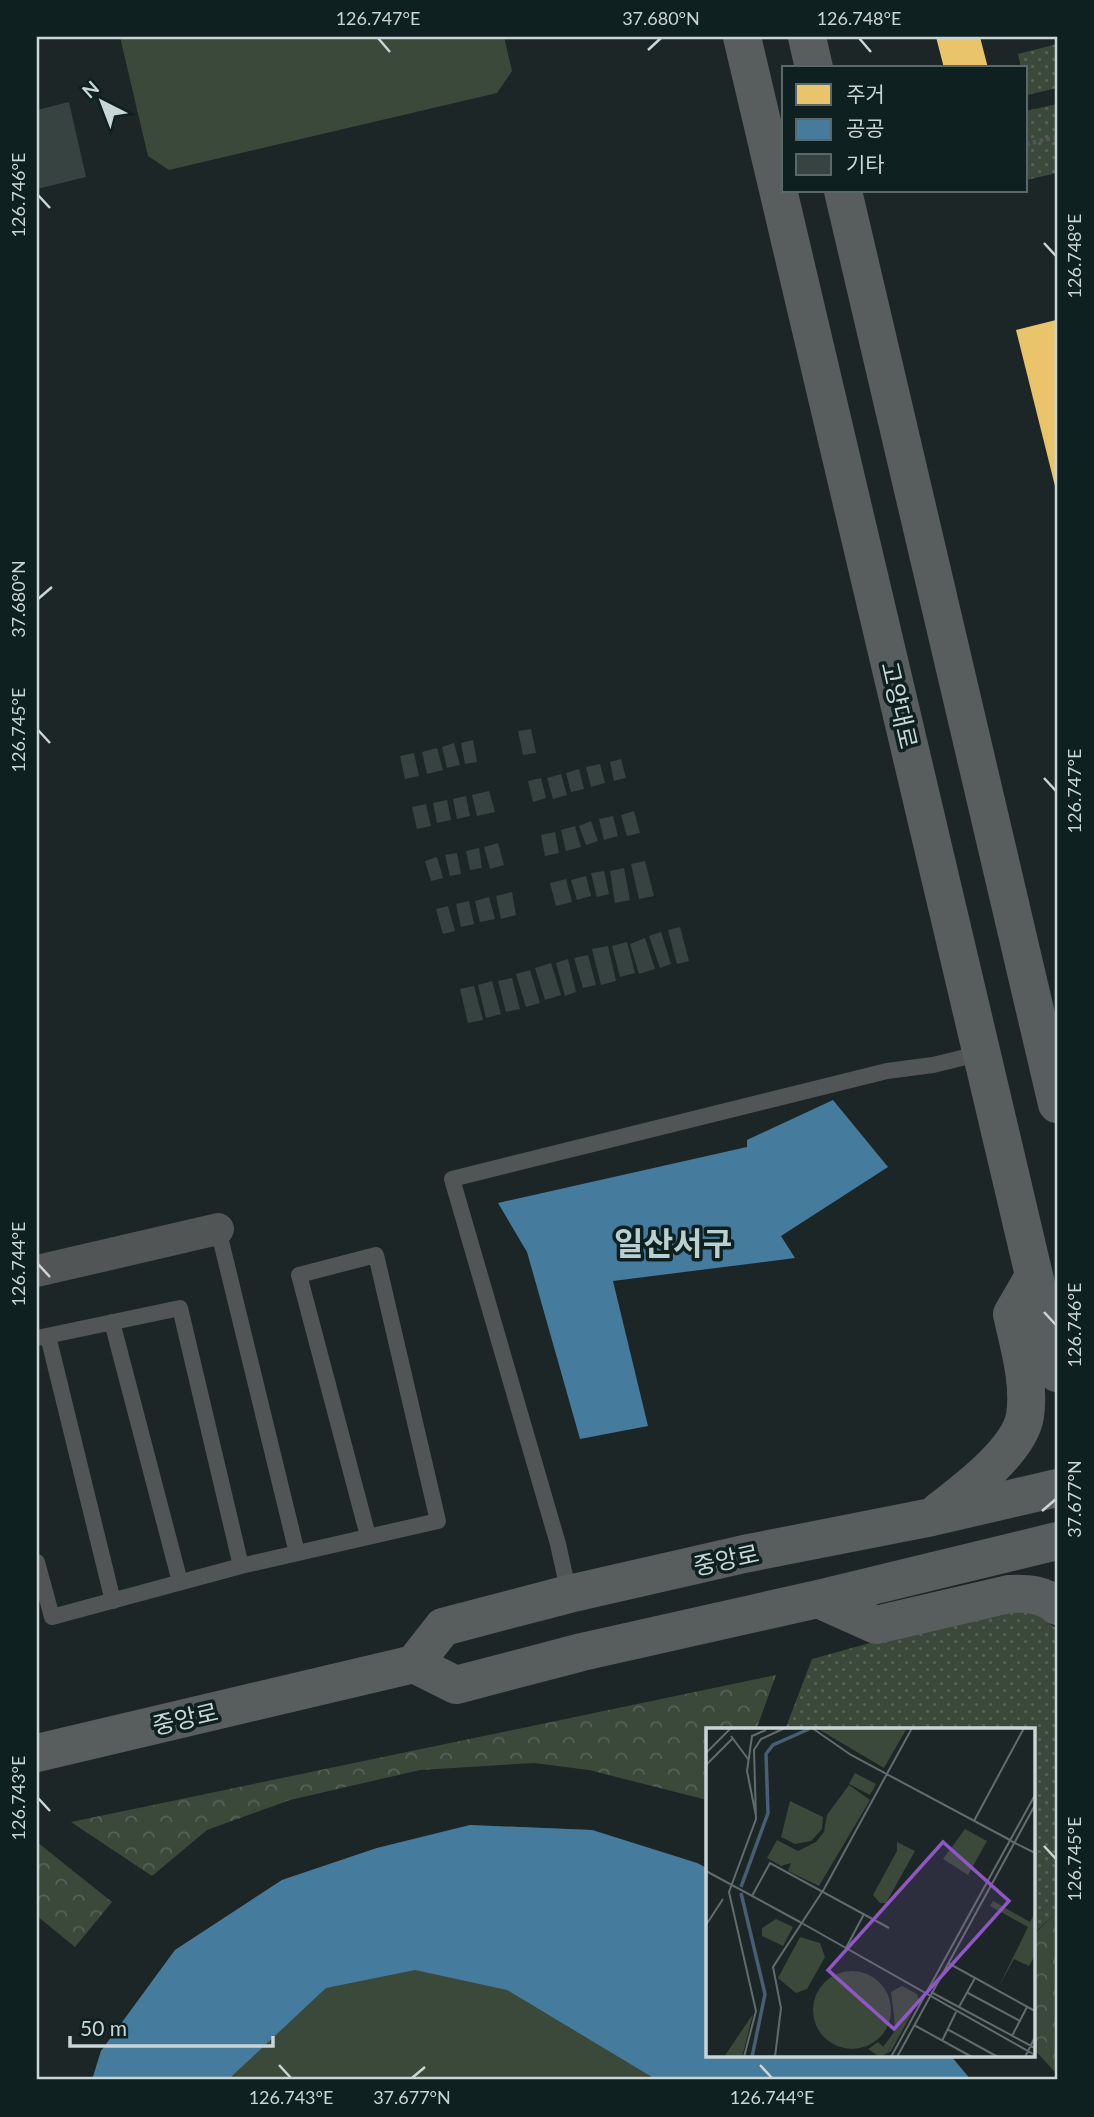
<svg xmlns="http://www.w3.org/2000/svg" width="1094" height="2117" font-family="Lato,'Noto Sans KR',sans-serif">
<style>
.grass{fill:#3b493a}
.forest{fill:url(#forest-crowns)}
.park{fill:url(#park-dots)}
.homes{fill:#e9c46a}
.public{fill:#457b9d}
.building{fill:#364340}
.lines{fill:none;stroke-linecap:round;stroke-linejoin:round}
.path{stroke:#515656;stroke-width:4.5;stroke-dasharray:3.5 3.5;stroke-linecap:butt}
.lane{stroke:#525556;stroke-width:16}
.street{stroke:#525556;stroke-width:32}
.primary{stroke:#585d5e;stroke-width:38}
.ticks{fill:none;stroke:#cad5d5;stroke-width:2.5}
.labels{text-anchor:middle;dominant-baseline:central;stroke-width:7;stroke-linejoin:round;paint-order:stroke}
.street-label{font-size:24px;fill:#cad5d5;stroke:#0f2021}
.district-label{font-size:32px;font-weight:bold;fill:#bad0d0;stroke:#0f2021}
.inset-river{fill:none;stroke:#495d75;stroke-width:3.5}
.inset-road{fill:none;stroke:#626c6c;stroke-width:2}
.view{fill:#8f56c4;fill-opacity:0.15;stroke:#8f56c4;stroke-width:3.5}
.inset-edge{fill:none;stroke:#cad5d5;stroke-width:3.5}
.neatline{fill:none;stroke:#cad5d5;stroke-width:2.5}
.ticks-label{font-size:18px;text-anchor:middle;fill:#cad5d5}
</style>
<defs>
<pattern id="forest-crowns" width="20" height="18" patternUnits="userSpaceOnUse" patternTransform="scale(1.75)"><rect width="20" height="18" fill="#3b493a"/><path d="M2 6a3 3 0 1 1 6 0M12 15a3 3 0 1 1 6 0" fill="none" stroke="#566256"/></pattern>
<pattern id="park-dots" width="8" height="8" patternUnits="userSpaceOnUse" patternTransform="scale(1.75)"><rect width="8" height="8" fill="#3b493a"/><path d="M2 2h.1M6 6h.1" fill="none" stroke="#566256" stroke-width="1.8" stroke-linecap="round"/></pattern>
</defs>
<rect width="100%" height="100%" fill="#1c2626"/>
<path class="grass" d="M 120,37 L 504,37 L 512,71 L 497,93 L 169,170 L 148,156 Z
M 470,1825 L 592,1830 L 697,1863 L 707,1868 L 707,2056 L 951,2056 L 971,2080 L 92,2080 L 101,2051 L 175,1950 L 282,1880 L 377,1848 Z"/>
<path class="forest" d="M 776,1675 L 756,1730 L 707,1730 L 707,1800 L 589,1770 L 534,1763 L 420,1770 L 290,1800 L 207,1830 L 152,1876 L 71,1822 Z
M 37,1842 L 112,1902 L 75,1947 L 37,1916 Z
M 1057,1912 L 1057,2069 L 1054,2071 L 1033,2048 L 1033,1935 Z"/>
<path class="park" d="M 1057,44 L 1057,88 L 1027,95 L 1026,68 L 1021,68 L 1018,54 Z
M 1057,104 L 1057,173 L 1026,180 L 1026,111 Z
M 1019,1602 L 1057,1629 L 1057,1912 L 1033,1934 L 1033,1730 L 785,1730 L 812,1659 Z"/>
<path class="homes" d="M 936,37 L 980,37 L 988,68 L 944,68 Z
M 1056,320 L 1057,326 L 1056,490 L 1016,330 Z"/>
<path class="public" d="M 833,1100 L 888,1167 L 781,1236 L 795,1258 L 613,1281 L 648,1426 L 580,1439 L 527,1252 L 498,1203 L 747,1147 L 747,1140 Z
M 470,1825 L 592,1830 L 697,1863 L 707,1868 L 707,2056 L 951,2056 L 971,2080 L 657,2080 L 507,1990 L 415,1970 L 326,1988 L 232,2076 L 231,2080 L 92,2080 L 101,2051 L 175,1950 L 282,1880 L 377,1848 Z"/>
<path class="building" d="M 69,102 L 86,177 L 37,189 L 37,110 Z
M 531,729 L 536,753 L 523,755 L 518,731 Z
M 473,740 L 477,762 L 465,764 L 461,743 Z
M 454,743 L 460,765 L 447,768 L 442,747 Z
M 437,748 L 443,770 L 427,774 L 422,752 Z
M 414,753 L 419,776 L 405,779 L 400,756 Z
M 621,759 L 626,778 L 614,781 L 610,762 Z
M 600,764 L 605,783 L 591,787 L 586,767 Z
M 579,769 L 584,789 L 571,792 L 566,773 Z
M 561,774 L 567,795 L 553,799 L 547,778 Z
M 541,778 L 546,798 L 533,802 L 528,781 Z
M 489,791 L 495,812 L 477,816 L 472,795 Z
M 466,796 L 470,816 L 457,819 L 453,799 Z
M 447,800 L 451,820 L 437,823 L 433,803 Z
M 426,804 L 431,826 L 417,829 L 412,807 Z
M 634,811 L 640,833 L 627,836 L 621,815 Z
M 613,816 L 618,836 L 604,840 L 599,819 Z
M 591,821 L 598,841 L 586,845 L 579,826 Z
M 575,826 L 581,847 L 566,851 L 561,830 Z
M 555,832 L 559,853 L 545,856 L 541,835 Z
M 498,843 L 504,865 L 490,869 L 484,847 Z
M 479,848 L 482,868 L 470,870 L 466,851 Z
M 457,853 L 461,874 L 450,876 L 445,855 Z
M 437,857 L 443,878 L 431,881 L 425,861 Z
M 645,861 L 654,896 L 639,899 L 631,864 Z
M 624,868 L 630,900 L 615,903 L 610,871 Z
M 604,871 L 609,894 L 597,897 L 591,873 Z
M 586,876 L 591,896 L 577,900 L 571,880 Z
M 566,879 L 572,902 L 556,906 L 550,883 Z
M 512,892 L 516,915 L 501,919 L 496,896 Z
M 489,897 L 495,919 L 480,922 L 475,901 Z
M 469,901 L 474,924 L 461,927 L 456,904 Z
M 448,906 L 455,931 L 443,934 L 436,909 Z
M 680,927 L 689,961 L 677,964 L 668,930 Z
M 661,932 L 671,964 L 660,968 L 649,936 Z
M 645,938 L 655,969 L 639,974 L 630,944 Z
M 627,942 L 635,973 L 620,977 L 612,946 Z
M 608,946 L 616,981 L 601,985 L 592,949 Z
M 588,955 L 596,985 L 583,988 L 574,958 Z
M 568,959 L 576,992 L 565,996 L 556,963 Z
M 551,963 L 561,995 L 545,1000 L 535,968 Z
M 530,970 L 540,1003 L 526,1007 L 516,974 Z
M 512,978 L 520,1009 L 506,1012 L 498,981 Z
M 492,981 L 501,1014 L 486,1018 L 478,985 Z
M 474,986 L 483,1020 L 468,1023 L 460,989 Z"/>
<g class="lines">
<path class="path" d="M 1026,144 L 1057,137"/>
<path class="lane" d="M 218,1229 L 297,1553
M 112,1322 L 180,1582
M 48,1336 L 113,1601
M 37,1338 L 180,1308 L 241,1566
M 37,1562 L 52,1617 L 241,1566 L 438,1521 L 376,1255 L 299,1275 L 368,1536
M 569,1594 L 558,1544 L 452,1179 L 887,1071 L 933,1065 L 982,1053"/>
<path class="street" d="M 37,1271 L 218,1229"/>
<path class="primary" d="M 742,37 L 1057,1373
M 807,37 L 814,68
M 843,191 L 1057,1104
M 939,1511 C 966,1490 1019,1451 1025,1416 C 1030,1382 1019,1347 1012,1314 L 1034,1276
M 818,1599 L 876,1625 L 1009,1594 C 1027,1593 1043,1594 1057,1606
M 414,1664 L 456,1685 L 582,1652 L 818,1599 L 1057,1541
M 37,1753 L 414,1664 L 443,1627 L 569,1594 L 744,1554 L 932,1517 L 1057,1488"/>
</g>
<path class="ticks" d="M 378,38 L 390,52M 859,38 L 871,52M 648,50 L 661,38M 38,195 L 50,208M 1044,243 L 1056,256M 38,599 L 52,587M 38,730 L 50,743M 1044,778 L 1056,791M 38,1264 L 50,1277M 1044,1312 L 1056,1325M 1042,1511 L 1056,1499M 38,1798 L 50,1811M 1044,1846 L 1056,1859M 279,2065 L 291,2078M 760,2065 L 772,2078M 412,2078 L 425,2067"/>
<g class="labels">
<g class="street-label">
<text transform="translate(900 705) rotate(77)">고양대로</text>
<text transform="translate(726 1559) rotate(-12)">중앙로</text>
<text transform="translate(185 1718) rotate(-13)">중앙로</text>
</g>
<g class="district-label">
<text x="673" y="1242">일산서구</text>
</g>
</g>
<g transform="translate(706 1728)">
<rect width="329" height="329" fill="#1c2626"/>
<path d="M 149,45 L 170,56 L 164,67 L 143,56 ZM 143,57 L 164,72 L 113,158 L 82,143 L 85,135 L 75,138 L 61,130 L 71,112 L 92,123 L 110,114 L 118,104 L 121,87 ZM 84,73 L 117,89 L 116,101 L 105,113 L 89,116 L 75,109 ZM 259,101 L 281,113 L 262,147 L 237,131 ZM 94,209 L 114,215 L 119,229 L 101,261 L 90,265 L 72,250 ZM107 282a39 39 0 1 1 78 0a39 39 0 1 1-78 0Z" fill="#3b493a"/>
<path d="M 191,114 L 209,123 L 180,175 L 174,175 L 167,167 L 191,123 ZM 188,287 L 202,287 L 181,324 L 177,319 L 189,303 Z" fill="#3b493a"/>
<path d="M 201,0 L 178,40 L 112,1 ZM 287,173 L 324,194 L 329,184 L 329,227 L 323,238 L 308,231 L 292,260 L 322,199 L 284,178 ZM 70,191 L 87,199 L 77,218 L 56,208 L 56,200 ZM 196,258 L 211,266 L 213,272 L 185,323 L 174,329 L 162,321 L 172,314 L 182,323 L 201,287 L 188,287 L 185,264 ZM 47,286 L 36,329 L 18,329 Z" fill="#3b493a"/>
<path class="inset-river" d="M 35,159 L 62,85 L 60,26 L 67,17 L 103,1M 35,165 L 59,266 L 46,329"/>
<path class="inset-road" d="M 106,0 L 145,27 L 304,112M 25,8 L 42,31M 0,25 L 25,0M 0,37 L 26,11M 50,88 L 41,43 L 46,8 L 60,2M 268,93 L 318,0M 305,113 L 329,125M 0,143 L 94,194M 46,168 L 64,135 L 183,200M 94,194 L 329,327M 0,197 L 17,171M 140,220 L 158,186M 242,235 L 329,283M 225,264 L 329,320M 262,265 L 314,293M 253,279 L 269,250M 208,297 L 266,329M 241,301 L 292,329M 306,308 L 321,279M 236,313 L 250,284M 38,329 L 50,283 L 23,164 L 50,91 L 48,22 L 55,11 L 79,0M 69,329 L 75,280 L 67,239 L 118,161 L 206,0M 185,329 L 329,67M 191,329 L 329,77M 319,329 L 329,309"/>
<path class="view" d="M 237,114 L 303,173 L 188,301 L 122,242 Z"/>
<rect width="329" height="329" class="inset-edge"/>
</g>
<rect width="1094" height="2117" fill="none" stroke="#0f2021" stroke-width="77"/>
<rect x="782" y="66" width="245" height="126" fill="#0f2021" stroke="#5a6869" stroke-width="2"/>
<rect x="796" y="84" width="35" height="21" fill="#e9c46a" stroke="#5a6869" stroke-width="2"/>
<text x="846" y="102" font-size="21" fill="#cad5d5">주거</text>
<rect x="796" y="119" width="35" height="21" fill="#457b9d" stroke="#5a6869" stroke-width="2"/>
<text x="846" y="136" font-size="21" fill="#cad5d5">공공</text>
<rect x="796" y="154" width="35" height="21" fill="#364340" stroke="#5a6869" stroke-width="2"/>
<text x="846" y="172" font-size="21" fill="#cad5d5">기타</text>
<g transform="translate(102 102) rotate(318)" stroke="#0f2021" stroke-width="5" paint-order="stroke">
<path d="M0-5L12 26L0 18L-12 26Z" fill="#cad5d5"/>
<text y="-10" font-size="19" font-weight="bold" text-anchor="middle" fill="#cad5d5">N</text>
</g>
<path d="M70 2036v10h203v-10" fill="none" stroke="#cad5d5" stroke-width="3.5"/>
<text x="80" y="2036" font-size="21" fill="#cad5d5" stroke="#0f2021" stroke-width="5" paint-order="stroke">50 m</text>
<rect x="38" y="38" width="1018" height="2040" class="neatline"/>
<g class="ticks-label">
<text x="378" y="25">126.747°E</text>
<text x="661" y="25">37.680°N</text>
<text x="859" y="25">126.748°E</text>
<text transform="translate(19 195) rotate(-90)" y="6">126.746°E</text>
<text transform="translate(1075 256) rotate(-90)" y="6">126.748°E</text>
<text transform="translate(19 599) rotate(-90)" y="6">37.680°N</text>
<text transform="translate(19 730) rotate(-90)" y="6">126.745°E</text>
<text transform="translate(1075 791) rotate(-90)" y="6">126.747°E</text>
<text transform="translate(19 1264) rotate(-90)" y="6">126.744°E</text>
<text transform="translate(1075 1325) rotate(-90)" y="6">126.746°E</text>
<text transform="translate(1075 1499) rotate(-90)" y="6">37.677°N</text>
<text transform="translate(19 1798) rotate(-90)" y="6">126.743°E</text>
<text transform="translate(1075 1859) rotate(-90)" y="6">126.745°E</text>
<text x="291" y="2104">126.743°E</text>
<text x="412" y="2104">37.677°N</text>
<text x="772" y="2104">126.744°E</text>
</g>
</svg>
